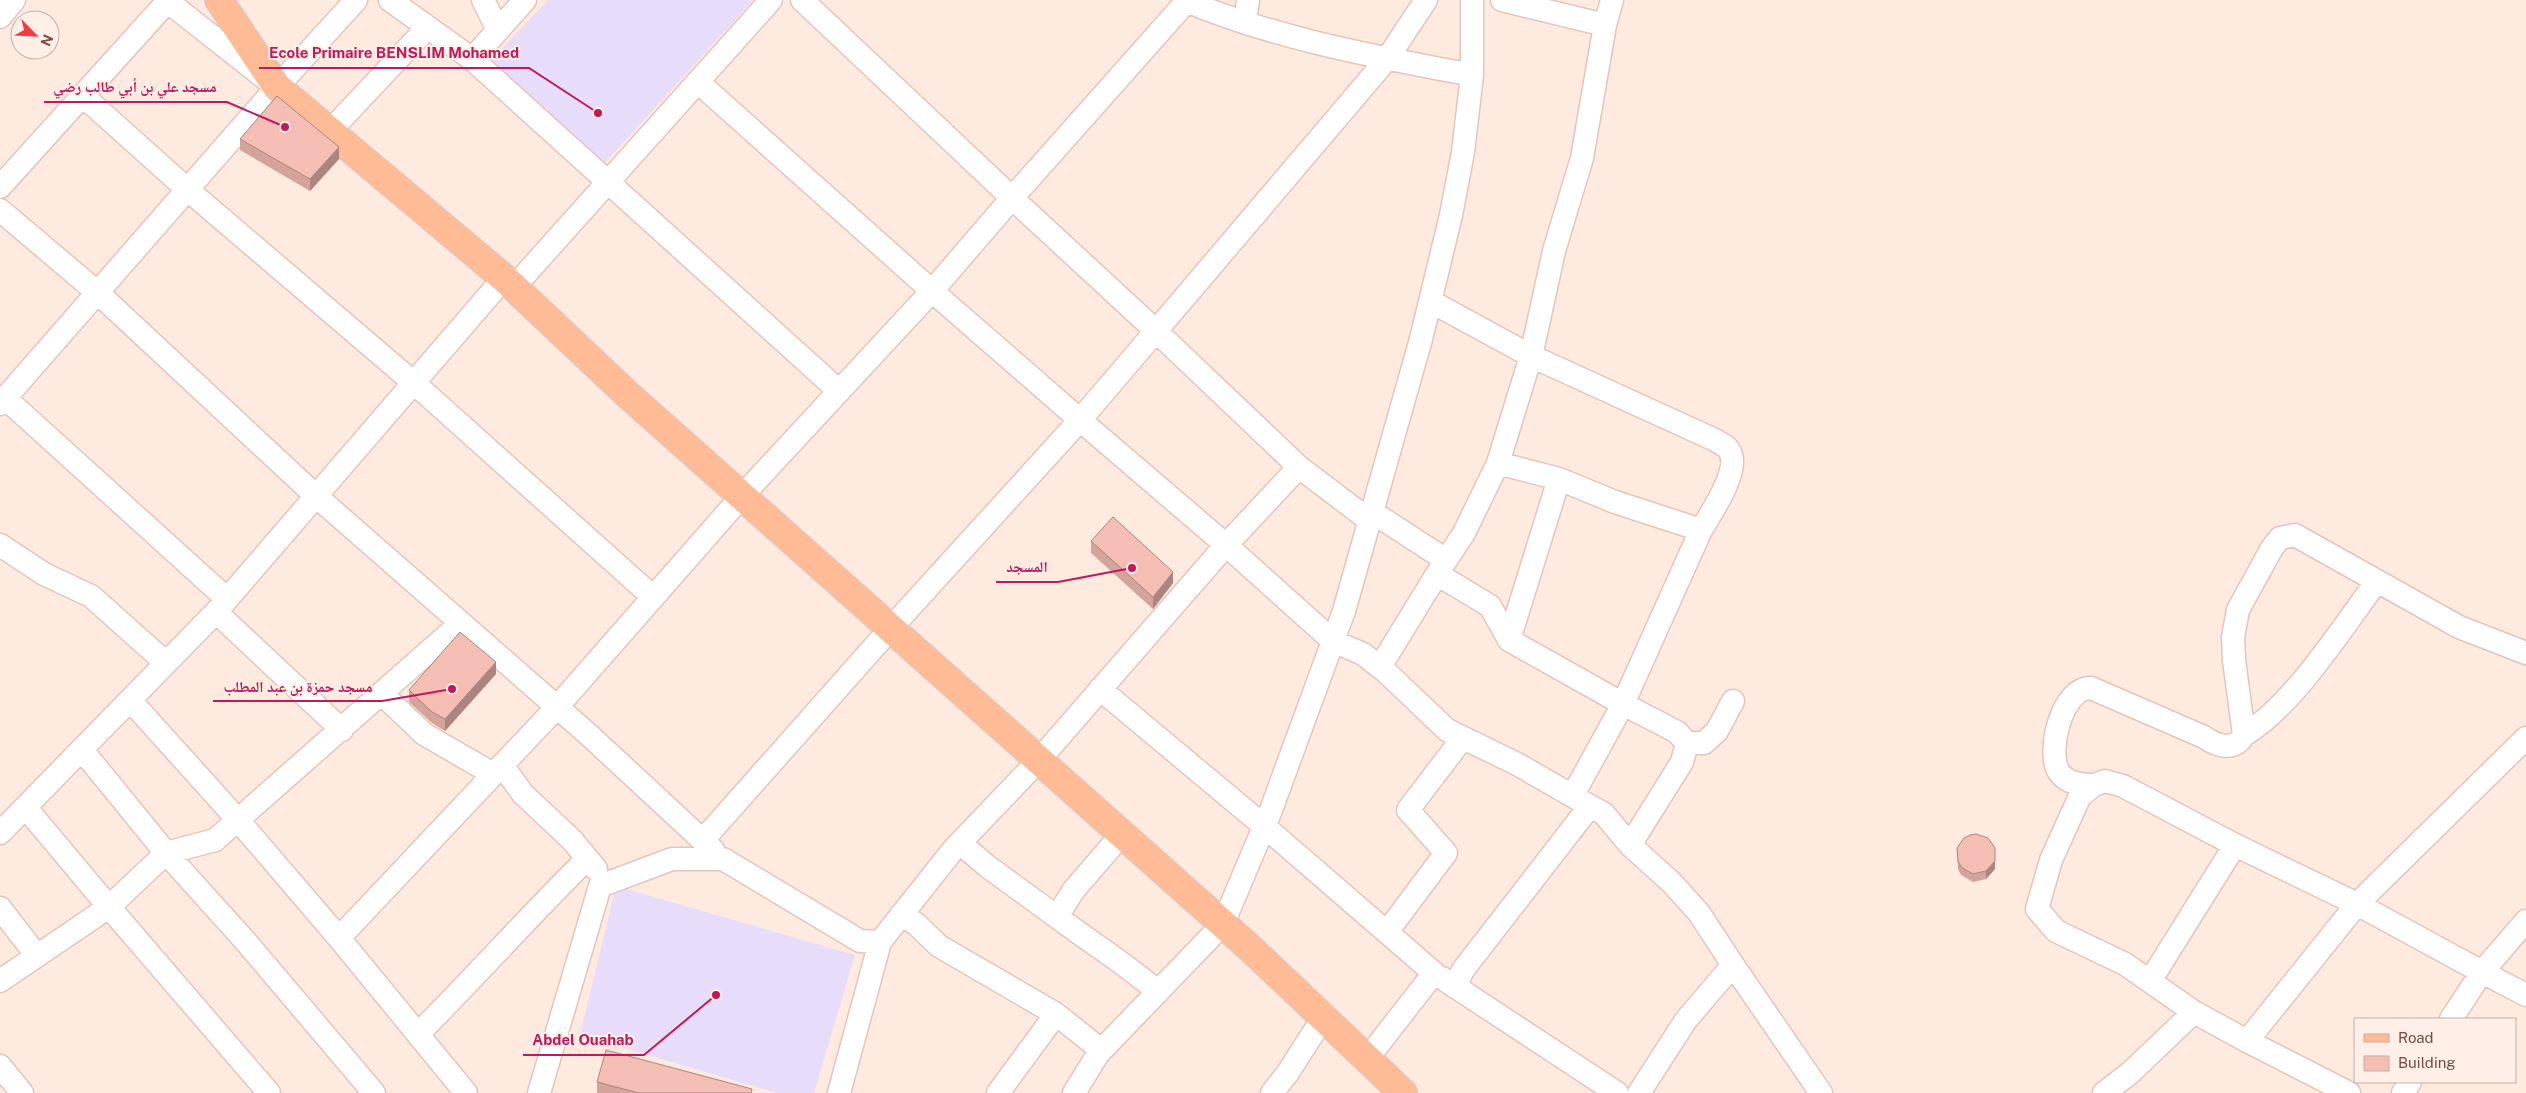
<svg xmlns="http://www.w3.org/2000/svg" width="2526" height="1093" font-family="'Public Sans','Noto Naskh Arabic',sans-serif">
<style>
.education{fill:#e7ddfa}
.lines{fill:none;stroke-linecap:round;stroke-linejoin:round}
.street-casing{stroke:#e4c5be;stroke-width:25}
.primary-casing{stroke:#d9cccb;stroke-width:30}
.street{stroke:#fff;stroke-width:22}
.primary{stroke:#ffbb95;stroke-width:28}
.wall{fill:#d3a39c}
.shaded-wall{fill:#ac857f}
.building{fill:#f5beb5;stroke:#ac857f}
.leader{fill:none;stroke:#c2185b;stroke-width:2}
.callout-dot{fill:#c2185b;stroke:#ffefe7;stroke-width:2}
.callout-label{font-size:15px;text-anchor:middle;font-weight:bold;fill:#c2185b;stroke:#ffefe7;stroke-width:4;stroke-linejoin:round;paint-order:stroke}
</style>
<rect width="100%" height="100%" fill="#feeadf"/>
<path class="education" d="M 548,0 L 753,0 L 604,164 L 489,62 Z
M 616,886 L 855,955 L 814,1093 L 777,1093 L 580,1035 Z"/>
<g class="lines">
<g class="street-casing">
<path id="street" d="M 166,0 L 266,79
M 390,0 L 472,59
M 483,0 L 498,30
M 525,0 L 472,59 L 839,391
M 802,0 L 1012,198 L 1187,1
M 1184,0 C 1272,38 1378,57 1472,75
M 1502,0 L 1605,25 L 1582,158 L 1554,251 L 1531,356 L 1715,440 C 1720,443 1728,447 1730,452 C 1740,471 1711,513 1701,530
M 0,17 L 14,0
M 1245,22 L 1248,0
M 1605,25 L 1612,0
M 83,96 L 188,190 L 414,383 L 653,597
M 331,130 L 428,27
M 0,187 L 168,1
M 0,210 L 98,293 L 316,496 L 589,735 L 713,850
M 514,287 L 771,0
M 1430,301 L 1531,356 L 1498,463
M 5,398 L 227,599
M 0,404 L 277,87 L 356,0
M 1299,467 L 1156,331 L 1080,420 L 932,291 L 1012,198 L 1156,331 L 1387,59 L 1426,0
M 1372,512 L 1446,560
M 1369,520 L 1299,467 L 1226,545 L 1333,641 L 1363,654 L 1385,671 L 1447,730 L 1517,764 L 1604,814 L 1630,845 L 1672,883 L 1699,913 L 1733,965
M 0,545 L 44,574 L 91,596 L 166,663
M 1437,574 L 1464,533 L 1498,463 L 1559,479 L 1615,502 L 1701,530 L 1623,704 L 1677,732 L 1687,743 L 1682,762 L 1630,845
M 216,612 L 342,730
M 1509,640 L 1559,479
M 1380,667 L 1437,574 L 1490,606 L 1509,640 L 1623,704 L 1573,795
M 1100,689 L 1264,826 L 1434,973 L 1367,1059
M 382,694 L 424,734 L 493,774
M 130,700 L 238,820 L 339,938 L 557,707 L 742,496 L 932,291 L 698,82
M 2244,735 C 2293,706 2342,628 2377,581
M 1687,743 L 1704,743 L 1717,731 L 1733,701
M 502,765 L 523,794 L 572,840 L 596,869
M 2094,785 C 2082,785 2067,784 2059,772 C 2046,752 2062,687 2091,688 L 2204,737 C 2217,746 2234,752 2244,735 L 2234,660 L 2233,637 L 2238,610 L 2272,548 L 2280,538 L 2295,535 L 2459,627 L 2526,653
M 26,808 L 109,907 L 166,853 L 82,750
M 0,833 L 216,612 L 504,278
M 960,843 L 987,866 L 1057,917 L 1073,891 L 1122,834
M 0,908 L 37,956
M 901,915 L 915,923 L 939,946 L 1056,1014
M 1057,917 C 1090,942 1126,964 1157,991
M 2526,921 L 2482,972 L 2526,995
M 1387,932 L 1446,853 L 1408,810 L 1462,739
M 339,938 L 466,1093
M 1442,978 L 1617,1093
M 0,981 L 109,907 L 269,1093
M 2150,981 L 2235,845
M 1455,987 L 1463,970 L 1590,806
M 2194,1012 L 2125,964 L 2056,931 L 2037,909 L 2051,860 L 2080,796 L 2094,785 L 2105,781 L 2123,786 L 2235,845 L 2357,904 L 2526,738
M 418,1034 C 475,977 529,916 587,859
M 2247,1041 L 2349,1093
M 0,1066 L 22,1093
M 374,1093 L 247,943 L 166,853 L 215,840 L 461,623
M 539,1093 L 600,886 L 672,859 L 723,859 L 860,941 L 880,942 L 953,850 L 1039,760 L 1226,545 L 1080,420 L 891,628 L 703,840
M 839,1093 L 880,942
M 998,1093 L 1056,1014 L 1101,1050
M 1074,1093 L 1098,1054 L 1223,924 L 1271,810 L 1344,611 L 1421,339 L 1451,215 L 1463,152 L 1472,75 L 1472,0
M 1272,1093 L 1287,1074 L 1323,1018
M 1639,1093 L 1686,1020 L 1733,965 L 1821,1093
M 2104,1093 L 2130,1073 L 2194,1012 L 2247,1041 L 2357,904 L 2482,972 L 2451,1019
M 2403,1093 L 2410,1082"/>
</g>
<g class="primary-casing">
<path id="primary" d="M 219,0 L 277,87 L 504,278 L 627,394 L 1250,948 L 1403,1093"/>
</g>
<use href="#street" class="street"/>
<use href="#primary" class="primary"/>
</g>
<path class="wall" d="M 240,139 L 339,159 L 310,191 L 240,150 Z
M 1091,541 L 1173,583 L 1153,609 L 1091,553 Z
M 496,674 L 445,731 L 432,723 L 409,702 L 409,690 Z
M 1957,848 L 1995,848 L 1995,869 L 1986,879 L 1973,882 L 1961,875 L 1958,869 Z
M 597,1082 L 752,1093 L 597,1093 Z"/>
<path class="shaded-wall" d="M 339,147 L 339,159 L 310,191 L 310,179 Z
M 1173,572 L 1173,583 L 1153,609 L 1153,597 Z
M 496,662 L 496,674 L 445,731 L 445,719 Z
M 1995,861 L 1995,869 L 1986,879 L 1986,871 Z"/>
<path class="building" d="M 277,96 L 339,147 L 310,179 L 240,139 Z
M 1113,517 L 1173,572 L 1153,597 L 1091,541 Z
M 460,632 L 496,662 L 445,719 L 432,712 L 409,690 Z
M 1976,834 L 1988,838 L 1995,848 L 1995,861 L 1986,871 L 1973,874 L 1961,867 L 1958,861 L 1957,848 L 1964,838 L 1970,835 Z
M 606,1050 L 752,1089 L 751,1093 L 639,1093 L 597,1082 Z"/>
<path class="leader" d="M598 113L529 68H259M285 127L227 102H44M1132 568L1058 582H996M452 689L382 701H213M716 995L644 1055H523"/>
<g class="callout-dot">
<circle cx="598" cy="113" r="5"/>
<circle cx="285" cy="127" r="5"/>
<circle cx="1132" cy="568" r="5"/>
<circle cx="452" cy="689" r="5"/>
<circle cx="716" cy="995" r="5"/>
</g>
<g class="callout-label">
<text x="394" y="58">Ecole Primaire BENSLIM Mohamed</text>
<text x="135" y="92">مسجد علي بن أبي طالب رضي</text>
<text x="1027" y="572">المسجد</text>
<text x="298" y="692">مسجد حمزة بن عبد المطلب</text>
<text x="583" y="1045">Abdel Ouahab</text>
</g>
<rect x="2354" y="1018" width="162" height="65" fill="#ffefe7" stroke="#c8ada6"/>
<rect x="2364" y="1034" width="25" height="8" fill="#ffbb95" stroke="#c8ada6"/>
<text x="2398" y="1043" font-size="15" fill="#764a45">Road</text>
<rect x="2364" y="1056" width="25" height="15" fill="#f5beb5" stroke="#c8ada6"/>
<text x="2398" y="1068" font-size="15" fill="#764a45">Building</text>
<g transform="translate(35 35) rotate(114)"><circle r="24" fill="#ffefe7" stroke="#c8ada6"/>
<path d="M0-4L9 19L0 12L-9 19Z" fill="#f13b44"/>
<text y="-8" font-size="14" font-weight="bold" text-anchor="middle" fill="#764a45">N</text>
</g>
</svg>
